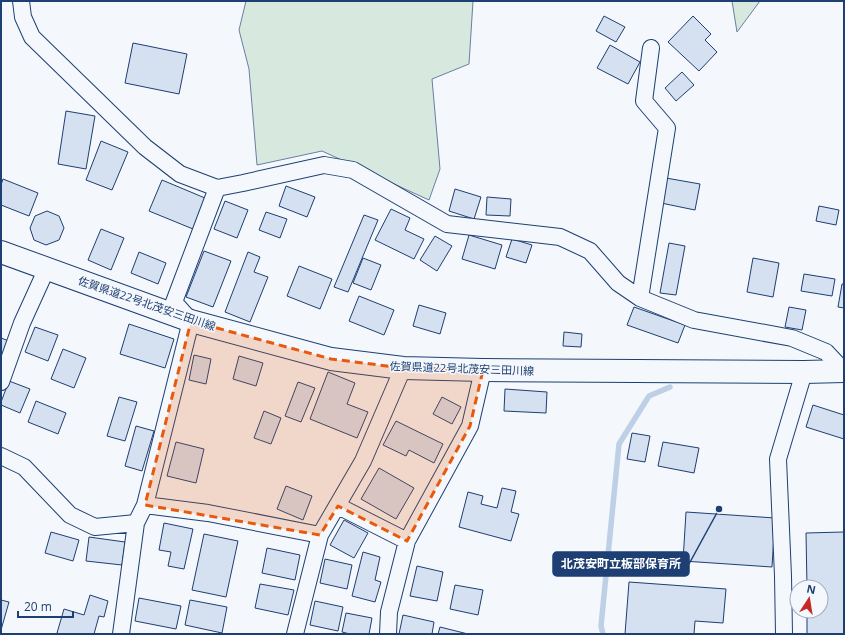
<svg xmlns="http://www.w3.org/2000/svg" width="845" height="635" font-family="'Open Sans','Noto Sans JP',sans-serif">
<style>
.green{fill:#d7e8df;stroke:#687fa3}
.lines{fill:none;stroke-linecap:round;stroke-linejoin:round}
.stream{stroke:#bed0e5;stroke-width:5.5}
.building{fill:#d5e0f0;stroke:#1d3f73}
.minor-casing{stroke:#1d3f73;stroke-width:18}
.primary-casing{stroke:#1d3f73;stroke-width:24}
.minor{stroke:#f4f7fb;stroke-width:16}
.primary{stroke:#f4f7fb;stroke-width:22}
.marked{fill:#e8590c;fill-opacity:0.2;stroke:#e8590c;stroke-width:3;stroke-dasharray:8 5;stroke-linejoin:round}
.labels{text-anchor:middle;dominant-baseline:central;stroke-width:3;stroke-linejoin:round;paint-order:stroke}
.street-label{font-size:11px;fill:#1d3f73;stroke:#f4f7fb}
.leader{fill:none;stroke:#1d3f73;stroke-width:1.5}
.callout-dot{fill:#1d3f73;stroke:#f4f7fb;stroke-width:1.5}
.callout{fill:#1d3f73;stroke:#1d3f73;stroke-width:1.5}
.callout-label{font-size:12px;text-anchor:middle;font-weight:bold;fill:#fff}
</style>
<rect width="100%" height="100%" fill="#f4f7fb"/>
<path class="green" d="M 246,1 L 473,1 L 469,64 L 432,79 L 440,169 L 429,200 L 322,151 L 257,165 L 249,69 L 239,30 Z
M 732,1 L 760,1 L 737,32 Z"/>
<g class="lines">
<path class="stream" d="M 603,634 L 601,626 L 619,444 L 649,396 L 670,387"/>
</g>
<path class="building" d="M 604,16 L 625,27 L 616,42 L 596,31 Z
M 693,16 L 711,34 L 705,40 L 717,52 L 699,71 L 668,42 Z
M 133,43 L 187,54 L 179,94 L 125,83 Z
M 610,45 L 640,62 L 628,84 L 597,68 Z
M 682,72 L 694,85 L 676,101 L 665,88 Z
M 66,111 L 95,116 L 86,169 L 58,164 Z
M 101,141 L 128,152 L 112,190 L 86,180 Z
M 666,178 L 700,184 L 695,210 L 661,203 Z
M 3,179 L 38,193 L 29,216 L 1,205 L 1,185 Z
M 162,180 L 205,198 L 193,229 L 149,211 Z
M 286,186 L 315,197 L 307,217 L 279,206 Z
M 455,189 L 481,197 L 474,219 L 449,211 Z
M 487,197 L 511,199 L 510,216 L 486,215 Z
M 225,201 L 248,210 L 237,238 L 214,229 Z
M 819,206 L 839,210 L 836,225 L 816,221 Z
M 391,209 L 410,218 L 405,230 L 424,239 L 414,259 L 375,240 Z
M 47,211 L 59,216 L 64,228 L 59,240 L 46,245 L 34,240 L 30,228 L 35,216 Z
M 266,212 L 287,219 L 280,238 L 259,230 Z
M 364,215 L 378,220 L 348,292 L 334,287 Z
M 101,229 L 124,238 L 111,270 L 88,260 Z
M 469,235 L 502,245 L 495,269 L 462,259 Z
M 435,236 L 452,246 L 437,271 L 420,260 Z
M 512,239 L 532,245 L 526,263 L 506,257 Z
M 669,243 L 685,246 L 676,295 L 660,293 Z
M 204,251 L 231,261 L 213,307 L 186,297 Z
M 139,252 L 166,263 L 158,284 L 131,273 Z
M 248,252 L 260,257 L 254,272 L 268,277 L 250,322 L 225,312 Z
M 363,258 L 381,265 L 371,290 L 353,283 Z
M 753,258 L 779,263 L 773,297 L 747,292 Z
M 299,266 L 332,279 L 320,309 L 287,296 Z
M 804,274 L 835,279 L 832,296 L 801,291 Z
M 842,284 L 844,284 L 844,308 L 838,307 Z
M 359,296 L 394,310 L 384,335 L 349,321 Z
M 419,305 L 446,313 L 440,334 L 413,326 Z
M 634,307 L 685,325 L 678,343 L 627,325 Z
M 789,307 L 806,310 L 802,330 L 785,327 Z
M 129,324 L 174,339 L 165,368 L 120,354 Z
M 35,327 L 58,335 L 48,361 L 25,352 Z
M 564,332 L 582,334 L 581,347 L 563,346 Z
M 1,338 L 9,341 L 1,360 Z
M 63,349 L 86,358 L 74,388 L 51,379 Z
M 194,355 L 211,359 L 206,384 L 189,380 Z
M 239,356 L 263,363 L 256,386 L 233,379 Z
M 328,372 L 355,383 L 347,404 L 368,412 L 357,438 L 310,419 Z
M 9,381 L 30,389 L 20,413 L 1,405 L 1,402 Z
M 298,382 L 315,388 L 301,422 L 285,416 Z
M 505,389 L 547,392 L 546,413 L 504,411 Z
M 119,397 L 137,402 L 125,441 L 107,436 Z
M 442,397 L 461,407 L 452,424 L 433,414 Z
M 36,401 L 66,413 L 58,434 L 28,422 Z
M 813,405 L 844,415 L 844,439 L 806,427 Z
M 264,411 L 281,418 L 271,444 L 254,438 Z
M 396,421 L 443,444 L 434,463 L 409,450 L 406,456 L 383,445 Z
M 136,426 L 154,431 L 142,471 L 125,466 Z
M 632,433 L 650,436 L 645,462 L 627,459 Z
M 176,442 L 204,449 L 196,483 L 167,476 Z
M 663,442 L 699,448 L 694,473 L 658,466 Z
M 379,468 L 414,488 L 396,519 L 361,499 Z
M 286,486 L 312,496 L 303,520 L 277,509 Z
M 502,488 L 516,491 L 511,512 L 519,514 L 511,541 L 459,527 L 468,492 L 483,496 L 481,504 L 497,508 Z
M 686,512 L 775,518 L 772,567 L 683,561 Z
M 344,520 L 368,533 L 354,558 L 330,545 Z
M 164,523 L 193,529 L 184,569 L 168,566 L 171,552 L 159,550 Z
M 51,532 L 79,540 L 73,561 L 45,553 Z
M 844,532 L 844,634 L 807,634 L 807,611 L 821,611 L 821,587 L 807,587 L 806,533 Z
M 204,534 L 238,541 L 226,597 L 192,590 Z
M 89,537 L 125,542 L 122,565 L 86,561 Z
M 267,548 L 300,555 L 295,580 L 262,573 Z
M 363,552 L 380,557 L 375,580 L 381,582 L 375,602 L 352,596 Z
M 325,559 L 352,565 L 347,589 L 320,583 Z
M 417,566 L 443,572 L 437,601 L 410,596 Z
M 629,582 L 726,589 L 723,623 L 695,621 L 694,634 L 625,634 Z
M 260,584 L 294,590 L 288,615 L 255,608 Z
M 455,585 L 483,590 L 478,615 L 450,609 Z
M 90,595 L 108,601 L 104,617 L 99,616 L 94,634 L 60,634 L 57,633 L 64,609 L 84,615 Z
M 139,598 L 181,606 L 176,629 L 135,621 Z
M 1,600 L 9,602 L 1,630 Z
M 190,600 L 227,607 L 222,633 L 185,625 Z
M 315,601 L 343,607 L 338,631 L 310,625 Z
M 346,613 L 372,618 L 369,634 L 350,634 L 342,632 Z
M 403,615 L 434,622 L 432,634 L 399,634 Z
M 440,627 L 468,634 L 438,634 Z"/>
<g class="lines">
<g class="minor-casing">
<path id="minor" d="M 21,1 L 23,17 L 32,37 L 145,147 L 180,174 L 217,188 L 243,183 L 324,165 L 353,170 L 447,224 L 560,237 L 590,251 L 618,283 L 640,298 L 694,320 L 792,338 L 826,352 L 844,371
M 640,298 L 667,128 L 644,101 L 651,48
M 1,382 L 22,323 L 47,268
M 1,456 L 24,467 L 70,515 L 95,527 L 136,523
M 145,505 L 208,513 L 320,535
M 338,506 L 407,541
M 121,634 L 136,523 L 145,505 L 191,321 L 174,302 L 217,188
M 295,634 L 320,535 L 363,461 L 403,368
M 388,634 L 389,612 L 407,541 L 470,426 L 483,370
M 784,634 L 783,576 L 778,459 L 804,372"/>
</g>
<g class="primary-casing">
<path id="primary" d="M 1,252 L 191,321 L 331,359 L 403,368 L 483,370 L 804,372 L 844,371"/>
</g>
<use href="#minor" class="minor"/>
<use href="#primary" class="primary"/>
</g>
<path class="marked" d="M 191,321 L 331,359 L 403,368 L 483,370 L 470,426 L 407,541 L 338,506 L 320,535 L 145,505 Z"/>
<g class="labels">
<g class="street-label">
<text transform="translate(147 303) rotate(19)">佐賀県道22号北茂安三田川線</text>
<text transform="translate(462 368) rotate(2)">佐賀県道22号北茂安三田川線</text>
</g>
</g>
<path class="leader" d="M719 509L689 564"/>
<circle class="callout-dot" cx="719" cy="509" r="4"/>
<rect class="callout" x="553" y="552" width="136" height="24" rx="4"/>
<g class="callout-label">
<text x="621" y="568">北茂安町立板部保育所</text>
</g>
<rect width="845" height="635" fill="none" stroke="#1d3f73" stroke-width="4"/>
<g transform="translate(809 599) rotate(12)"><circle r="19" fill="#f4f7fb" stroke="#9eadc5"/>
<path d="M0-3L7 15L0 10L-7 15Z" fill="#c62828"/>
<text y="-6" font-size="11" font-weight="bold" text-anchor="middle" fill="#1d3f73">N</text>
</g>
<path d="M18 611v6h55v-6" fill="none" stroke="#1d3f73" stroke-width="2"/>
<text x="24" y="611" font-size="12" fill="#1d3f73" stroke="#f4f7fb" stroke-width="3" paint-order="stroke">20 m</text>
</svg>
